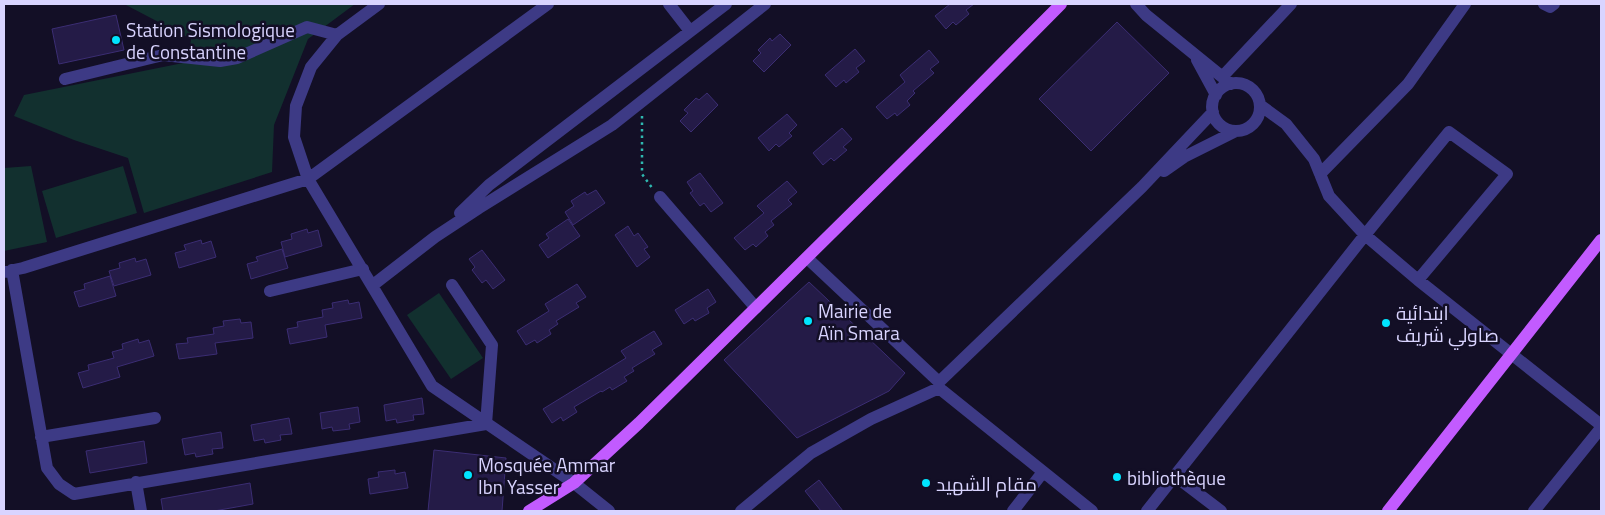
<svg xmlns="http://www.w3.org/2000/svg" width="1605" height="515" font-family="'Titillium Web',Cairo,sans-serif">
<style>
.green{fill:#12302f}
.building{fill:#241b47;stroke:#3b2d73}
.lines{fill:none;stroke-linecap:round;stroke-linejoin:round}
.path{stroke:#2fb8b0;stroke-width:2.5;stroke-dasharray:2.5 4;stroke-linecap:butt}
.minor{stroke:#3d3a85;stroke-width:12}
.major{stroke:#c25bff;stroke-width:12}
.poi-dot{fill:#00e5ff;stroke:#130f26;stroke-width:2}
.labels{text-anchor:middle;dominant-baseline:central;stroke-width:5;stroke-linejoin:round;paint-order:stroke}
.poi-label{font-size:19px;fill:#d9d4ff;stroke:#130f26;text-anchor:start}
</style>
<rect width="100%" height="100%" fill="#130f26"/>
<path class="green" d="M 126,4 L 355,4 L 308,39 L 274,125 L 272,172 L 144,213 L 128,158 L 74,140 L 14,116 L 24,95 L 188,62 L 191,39 L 126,5 Z
M 31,166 L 47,242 L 4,251 L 4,168 Z
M 123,166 L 137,213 L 56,238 L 42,191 Z
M 439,293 L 483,358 L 451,379 L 407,315 Z"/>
<path class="building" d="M 950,4 L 974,4 L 966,10 L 969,14 L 956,25 L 953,22 L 946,29 L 935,16 Z
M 116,15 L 124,50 L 59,64 L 52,29 Z
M 1117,22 L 1169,73 L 1091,151 L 1039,99 Z
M 780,34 L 791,45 L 764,72 L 753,61 L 761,53 L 758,50 L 770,38 L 772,41 Z
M 855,49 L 865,61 L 856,68 L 859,72 L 846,83 L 844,80 L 836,87 L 825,75 Z
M 929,50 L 939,62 L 930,69 L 934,73 L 913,91 L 915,93 L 907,101 L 910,105 L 897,116 L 895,113 L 887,119 L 876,107 L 905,82 L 900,75 Z
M 707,93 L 718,105 L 691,132 L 680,121 L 688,113 L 684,110 L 696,98 L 699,100 Z
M 787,114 L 797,125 L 789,133 L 792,136 L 779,147 L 776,144 L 769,151 L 758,138 Z
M 842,128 L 852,139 L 843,147 L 847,150 L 834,161 L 831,158 L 823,165 L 813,153 Z
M 700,173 L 723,203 L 711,212 L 704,203 L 700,206 L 690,193 L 693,191 L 687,182 Z
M 787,181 L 797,192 L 788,200 L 792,204 L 771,221 L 774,225 L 765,232 L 768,236 L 756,247 L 753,244 L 745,250 L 734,238 L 764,213 L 757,206 Z
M 596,190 L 605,203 L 573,225 L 565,212 L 574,206 L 571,201 L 585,192 L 587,195 Z
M 568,219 L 580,236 L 548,258 L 539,245 L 549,238 L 546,234 Z
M 628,226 L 634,236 L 638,233 L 648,247 L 644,249 L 650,257 L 637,267 L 615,235 Z
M 307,229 L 308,233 L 318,230 L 322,246 L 285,257 L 281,242 L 292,239 L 291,234 Z
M 201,240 L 202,244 L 211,241 L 216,257 L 179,268 L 175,253 L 186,250 L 184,245 Z
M 282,249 L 288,268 L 251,279 L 247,264 L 258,261 L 256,257 Z
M 482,250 L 505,280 L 493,289 L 486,280 L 482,283 L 472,270 L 475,267 L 469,259 Z
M 135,258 L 136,262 L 146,259 L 151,275 L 114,286 L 109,271 L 120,268 L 119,263 Z
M 110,276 L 116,296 L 79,307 L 74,292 L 85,289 L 84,284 Z
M 809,282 L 905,373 L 889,391 L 797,438 L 724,360 Z
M 577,284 L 586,297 L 576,303 L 579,307 L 556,321 L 558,324 L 549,330 L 551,334 L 537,343 L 535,340 L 526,345 L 517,331 L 549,311 L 545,304 Z
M 708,289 L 716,302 L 707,308 L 709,313 L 695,321 L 693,318 L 684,324 L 675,310 Z
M 348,300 L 349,304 L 359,302 L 362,318 L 325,325 L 327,337 L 290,344 L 287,329 L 298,327 L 297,322 L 323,317 L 322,310 L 333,308 L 332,303 Z
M 240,319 L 241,323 L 251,322 L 253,338 L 215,343 L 217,354 L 179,359 L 176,344 L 188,343 L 187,338 L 214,334 L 213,328 L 224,326 L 223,321 Z
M 654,331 L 662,344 L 652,350 L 655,354 L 632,368 L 634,371 L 624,377 L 627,381 L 612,390 L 610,387 L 602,392 L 601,391 L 574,407 L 577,412 L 563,421 L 561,417 L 552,423 L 543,409 L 626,358 L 621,351 Z
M 138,339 L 139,343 L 149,340 L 154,356 L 117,367 L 120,377 L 83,388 L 78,373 L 89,370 L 88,365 L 114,358 L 112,352 L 123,349 L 122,344 Z
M 422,398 L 424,414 L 413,415 L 414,420 L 397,423 L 396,419 L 386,421 L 384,405 Z
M 358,407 L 360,422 L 349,424 L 350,429 L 333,431 L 332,427 L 322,429 L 320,413 Z
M 289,418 L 292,434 L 280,435 L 281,440 L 265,443 L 264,439 L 254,441 L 251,425 Z
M 221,432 L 223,448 L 212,449 L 213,454 L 196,457 L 195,453 L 185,455 L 182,439 Z
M 144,441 L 147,463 L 90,473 L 86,451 Z
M 434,450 L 506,458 L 502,511 L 428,511 Z
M 395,470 L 395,474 L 405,472 L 408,488 L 370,494 L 368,479 L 379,477 L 378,472 Z
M 819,480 L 843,511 L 821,511 L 805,491 Z
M 250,483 L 253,504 L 214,511 L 163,511 L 161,499 Z"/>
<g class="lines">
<path class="path" d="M 642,116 L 642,174 L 653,189"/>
<path class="minor" d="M 379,4 L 337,35 L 311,67 L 296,106 L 294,137 L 308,179 L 432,386 L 574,483 L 609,511
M 669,4 L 690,31
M 1136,4 L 1146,15 L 1231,84
M 1544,4 L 1550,7 L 1554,4
M 1197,60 L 1216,95
M 1222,77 L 1291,4
M 65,79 L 163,55 L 220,61 L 237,58 L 307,27 L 337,35
M1212 107a24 24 0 1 1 48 0a24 24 0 1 1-48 0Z
M 1260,105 L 1286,124 L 1314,159 L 1329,196 L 1365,235 L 1418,280 L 1601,425
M 1164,171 L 1184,157 L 1236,131
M 1320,174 L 1408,84 L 1465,4
M 660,197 L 756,308
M 460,213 L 489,185 L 726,4
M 807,258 L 939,382 L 939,388 L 1092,511
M 12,270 L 47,468 L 59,484 L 74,494 L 486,424 L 492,345 L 452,285
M 4,272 L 23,268 L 308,179 L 548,4
M 373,285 L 435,237 L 479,208 L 612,125 L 765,4
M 270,291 L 363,269
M 939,382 L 1142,187 L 1213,112
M 41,437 L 155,418
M 1175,476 L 1221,511
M 136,482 L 141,511
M 741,511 L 811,453 L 871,419 L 939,388
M 1013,511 L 1043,472
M 1147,511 L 1365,235 L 1449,132 L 1507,174 L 1418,280
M 1534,511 L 1601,428"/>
<path class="major" d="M 529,511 L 574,483 L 639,423 L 943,123 L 1061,4
M 1388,511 L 1601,240"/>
</g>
<g class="poi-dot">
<circle cx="116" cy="40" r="5"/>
<circle cx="808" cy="321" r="5"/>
<circle cx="1386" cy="323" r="5"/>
<circle cx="468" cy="475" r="5"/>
<circle cx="1117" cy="477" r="5"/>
<circle cx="926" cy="483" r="5"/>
</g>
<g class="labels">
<g class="poi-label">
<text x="126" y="29">Station Sismologique<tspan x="126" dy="22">de Constantine</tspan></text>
<text x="818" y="310">Mairie de<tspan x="818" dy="22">Aïn Smara</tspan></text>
<text x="1396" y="312">ابتدائية<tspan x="1396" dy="22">صاولي شريف</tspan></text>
<text x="478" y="464">Mosquée Ammar<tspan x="478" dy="22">Ibn Yasser</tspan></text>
<text x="1127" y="477">bibliothèque</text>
<text x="936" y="483">مقام الشهيد</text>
</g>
</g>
<rect width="1605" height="515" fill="none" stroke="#d9d4ff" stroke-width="10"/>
</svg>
